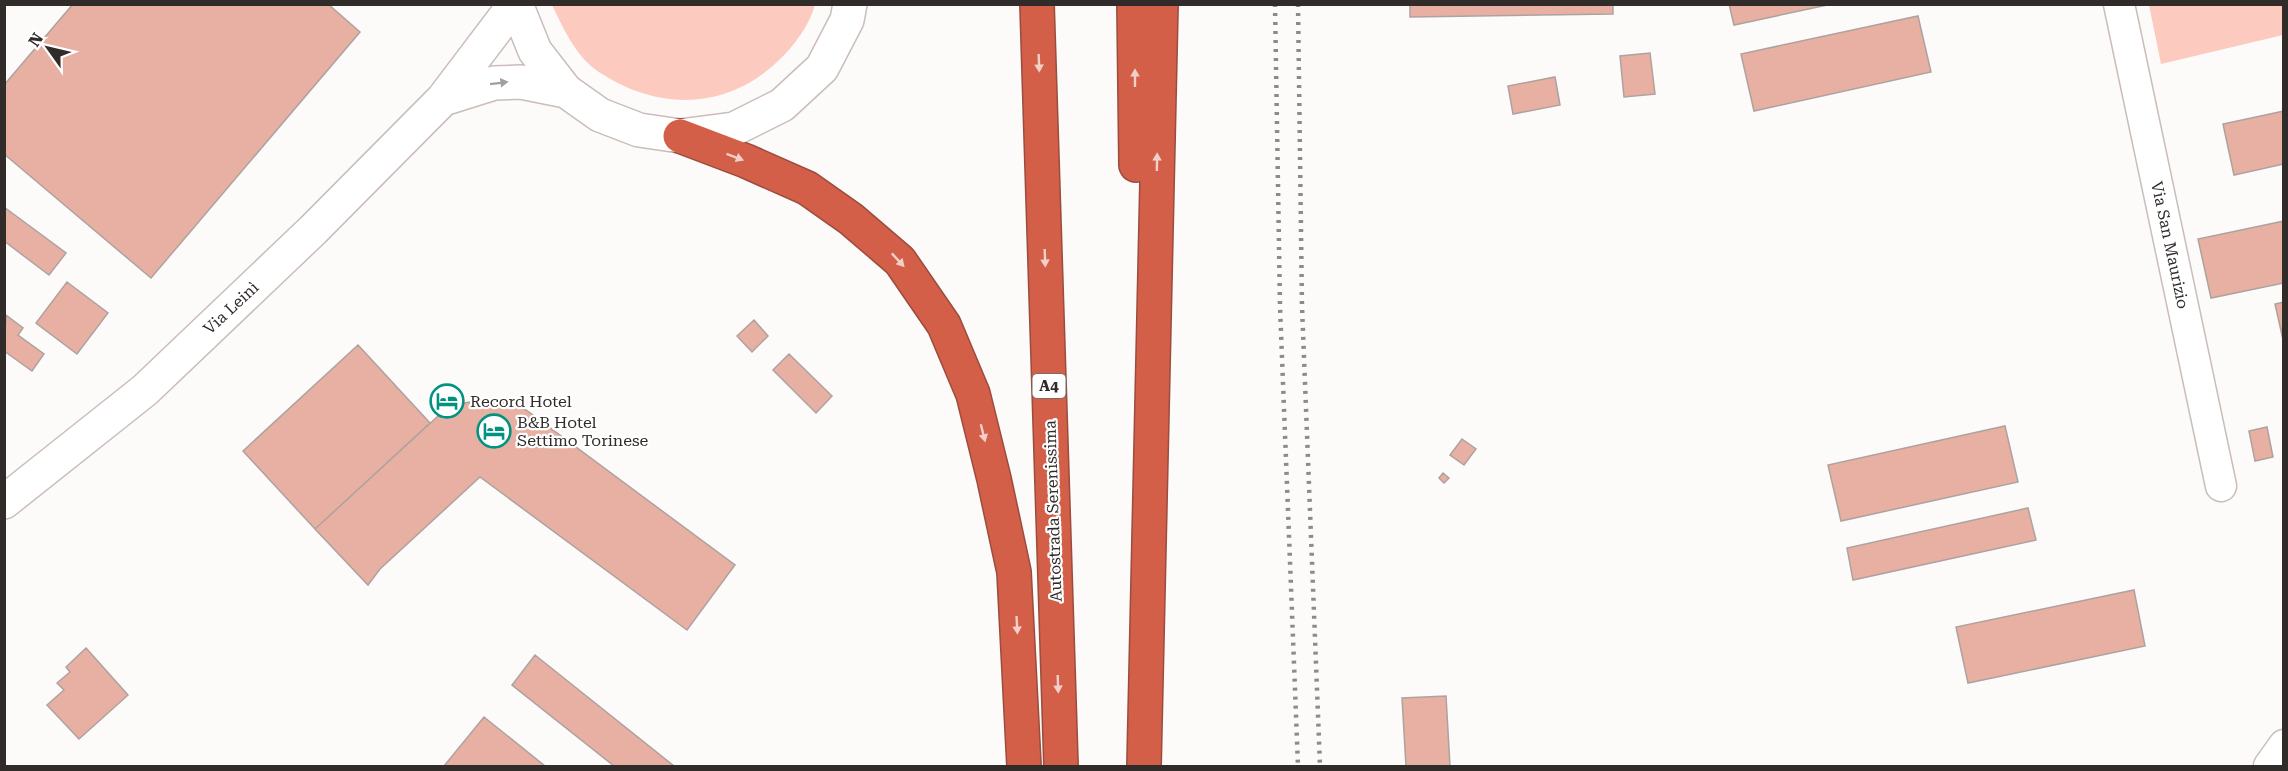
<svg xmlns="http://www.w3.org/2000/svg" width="2288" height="771" font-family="'Roboto Serif',serif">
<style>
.green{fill:#fccabf}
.building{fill:#e7b0a3;stroke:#aea29f;stroke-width:1.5}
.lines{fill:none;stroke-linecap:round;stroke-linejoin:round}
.minor-casing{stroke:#cabdba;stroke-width:33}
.secondary-casing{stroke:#cabdba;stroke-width:36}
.motorway-casing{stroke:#9a4d3e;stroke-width:36}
.minor{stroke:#fff;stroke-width:30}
.secondary{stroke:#fff;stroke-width:33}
.motorway{stroke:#d35f48;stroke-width:33}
.rail{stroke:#8e8a89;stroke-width:4.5;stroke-dasharray:3 6;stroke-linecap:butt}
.oneway{fill:#f2cfc8}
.oneway2{fill:#a2a09f}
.labels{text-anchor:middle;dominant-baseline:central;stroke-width:4.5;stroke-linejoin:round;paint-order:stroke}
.shield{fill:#fff;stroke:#6f6b6a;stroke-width:1.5}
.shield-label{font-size:15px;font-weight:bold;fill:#312c2a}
.street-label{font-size:16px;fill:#312c2a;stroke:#fff}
.poi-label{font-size:16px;fill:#312c2a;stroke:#fff;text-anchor:start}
</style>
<rect width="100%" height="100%" fill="#fdfafa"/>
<path class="green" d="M 552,5 L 815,5 C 809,26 794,46 778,61 C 727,110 660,111 602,74 C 577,59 564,30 552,5 Z
M 2149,5 L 2283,5 L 2283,35 L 2161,64 Z"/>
<path class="building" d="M 73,4 L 328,4 L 360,32 L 151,278 L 4,154 L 4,85 Z
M 1410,4 L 1613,4 L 1613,14 L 1410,17 Z
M 1729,4 L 1832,4 L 1734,25 Z
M 1918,16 L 1931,72 L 1754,111 L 1741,54 Z
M 1650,53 L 1655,94 L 1624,97 L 1620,56 Z
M 1555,77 L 1560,105 L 1513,114 L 1508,86 Z
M 2284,111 L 2284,164 L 2234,175 L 2223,124 Z
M 4,207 L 66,253 L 49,275 L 4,241 Z
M 2284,221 L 2284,283 L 2211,298 L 2198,239 Z
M 67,282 L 108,313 L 77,354 L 36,323 Z
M 2284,302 L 2284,344 L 2275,304 Z
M 6,315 L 23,328 L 18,335 L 44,354 L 32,371 L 4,351 Z
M 754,320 L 768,336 L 752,352 L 737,336 Z
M 358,345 L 430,423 L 315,529 L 243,451 Z
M 789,354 L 832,396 L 816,413 L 773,370 Z
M 480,400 L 497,400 L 526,410 L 735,565 L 687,630 L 480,477 L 380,569 L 368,585 L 315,529 L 438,416 L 460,404 Z
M 2005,426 L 2018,482 L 1841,521 L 1828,465 Z
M 2267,427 L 2273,457 L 2255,461 L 2249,431 Z
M 1462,439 L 1476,449 L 1464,465 L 1450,455 Z
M 1443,473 L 1449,478 L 1444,483 L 1439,478 Z
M 2028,508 L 2036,540 L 1853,580 L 1847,548 Z
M 2134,590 L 2145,646 L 1968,683 L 1956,627 Z
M 86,648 L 128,695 L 79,739 L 47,705 L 64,690 L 57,683 L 70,672 L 66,667 Z
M 535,655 L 674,766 L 614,766 L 512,685 Z
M 1446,696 L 1450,766 L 1406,766 L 1402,698 Z
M 484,717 L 545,766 L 444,766 Z"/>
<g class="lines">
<g class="minor-casing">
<path id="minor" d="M 2119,4 L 2221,486
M 2269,766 L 2284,745"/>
</g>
<g class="secondary-casing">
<path id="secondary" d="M 516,4 L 535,51 L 566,91 L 600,115 L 639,130 L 680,136 L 734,129 L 782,105 L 822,68 L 847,20 L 850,4
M 443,99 L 494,83 L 521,82 L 566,91
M 4,502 L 145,390 L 313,230 L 443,99 L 515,4"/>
</g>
<g class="motorway-casing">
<path id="motorway" d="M 1037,4 L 1061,766
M 1134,4 L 1136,165
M 680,136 L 746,161 L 807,188 L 851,219 L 900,261 L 944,325 L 973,394 L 994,479 L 1014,572 L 1024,766
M 1144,766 L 1161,4"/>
</g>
<use href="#minor" class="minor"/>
<use href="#secondary" class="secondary"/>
<use href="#motorway" class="motorway"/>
<path class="rail" d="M 1275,4 L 1280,306 L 1298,766
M 1298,4 L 1302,306 L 1320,766"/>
</g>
<defs><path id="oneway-solid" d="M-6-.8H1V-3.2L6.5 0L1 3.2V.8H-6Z" transform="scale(1.5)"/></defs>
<g class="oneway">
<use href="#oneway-solid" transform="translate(1039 63) rotate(88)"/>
<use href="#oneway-solid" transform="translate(1135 78) rotate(-90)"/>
<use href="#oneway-solid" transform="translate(735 157) rotate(21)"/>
<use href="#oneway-solid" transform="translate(1157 162) rotate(-89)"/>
<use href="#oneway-solid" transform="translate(1045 258) rotate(88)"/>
<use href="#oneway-solid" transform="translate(898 260) rotate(47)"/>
<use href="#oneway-solid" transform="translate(983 433) rotate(76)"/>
<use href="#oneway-solid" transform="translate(1017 625) rotate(87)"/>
<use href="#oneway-solid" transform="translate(1058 684) rotate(88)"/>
</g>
<use class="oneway2" href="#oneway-solid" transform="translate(499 83) rotate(-7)"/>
<defs>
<g id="hotel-ring" transform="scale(1.725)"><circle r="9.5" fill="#fff" stroke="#029380" stroke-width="1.5"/><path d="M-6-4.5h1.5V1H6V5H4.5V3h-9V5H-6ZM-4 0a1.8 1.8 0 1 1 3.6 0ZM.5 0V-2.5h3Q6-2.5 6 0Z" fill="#029380"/></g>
</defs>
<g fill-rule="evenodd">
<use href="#hotel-ring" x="447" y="401"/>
<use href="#hotel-ring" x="494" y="431"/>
</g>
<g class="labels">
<rect class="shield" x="1032.5" y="374" width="33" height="24" rx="4.5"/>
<g class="shield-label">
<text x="1049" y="386">A4</text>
</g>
<g class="street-label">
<text transform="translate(2170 245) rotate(78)">Via San Maurizio</text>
<text transform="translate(231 308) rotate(-43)">Via Leinì</text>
<text transform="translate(1053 511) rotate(-92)">Autostrada Serenissima</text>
</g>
<g class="poi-label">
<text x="470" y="401">Record Hotel</text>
<text x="517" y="422">B&amp;B Hotel<tspan x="517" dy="18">Settimo Torinese</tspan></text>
</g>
</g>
<rect width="2288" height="771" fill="none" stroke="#312c2a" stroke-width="12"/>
<g transform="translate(48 48) rotate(304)" stroke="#ffffff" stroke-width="4.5" paint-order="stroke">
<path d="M0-4.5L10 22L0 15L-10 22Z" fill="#312c2a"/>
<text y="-9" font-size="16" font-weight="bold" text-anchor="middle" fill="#312c2a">N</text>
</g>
</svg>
